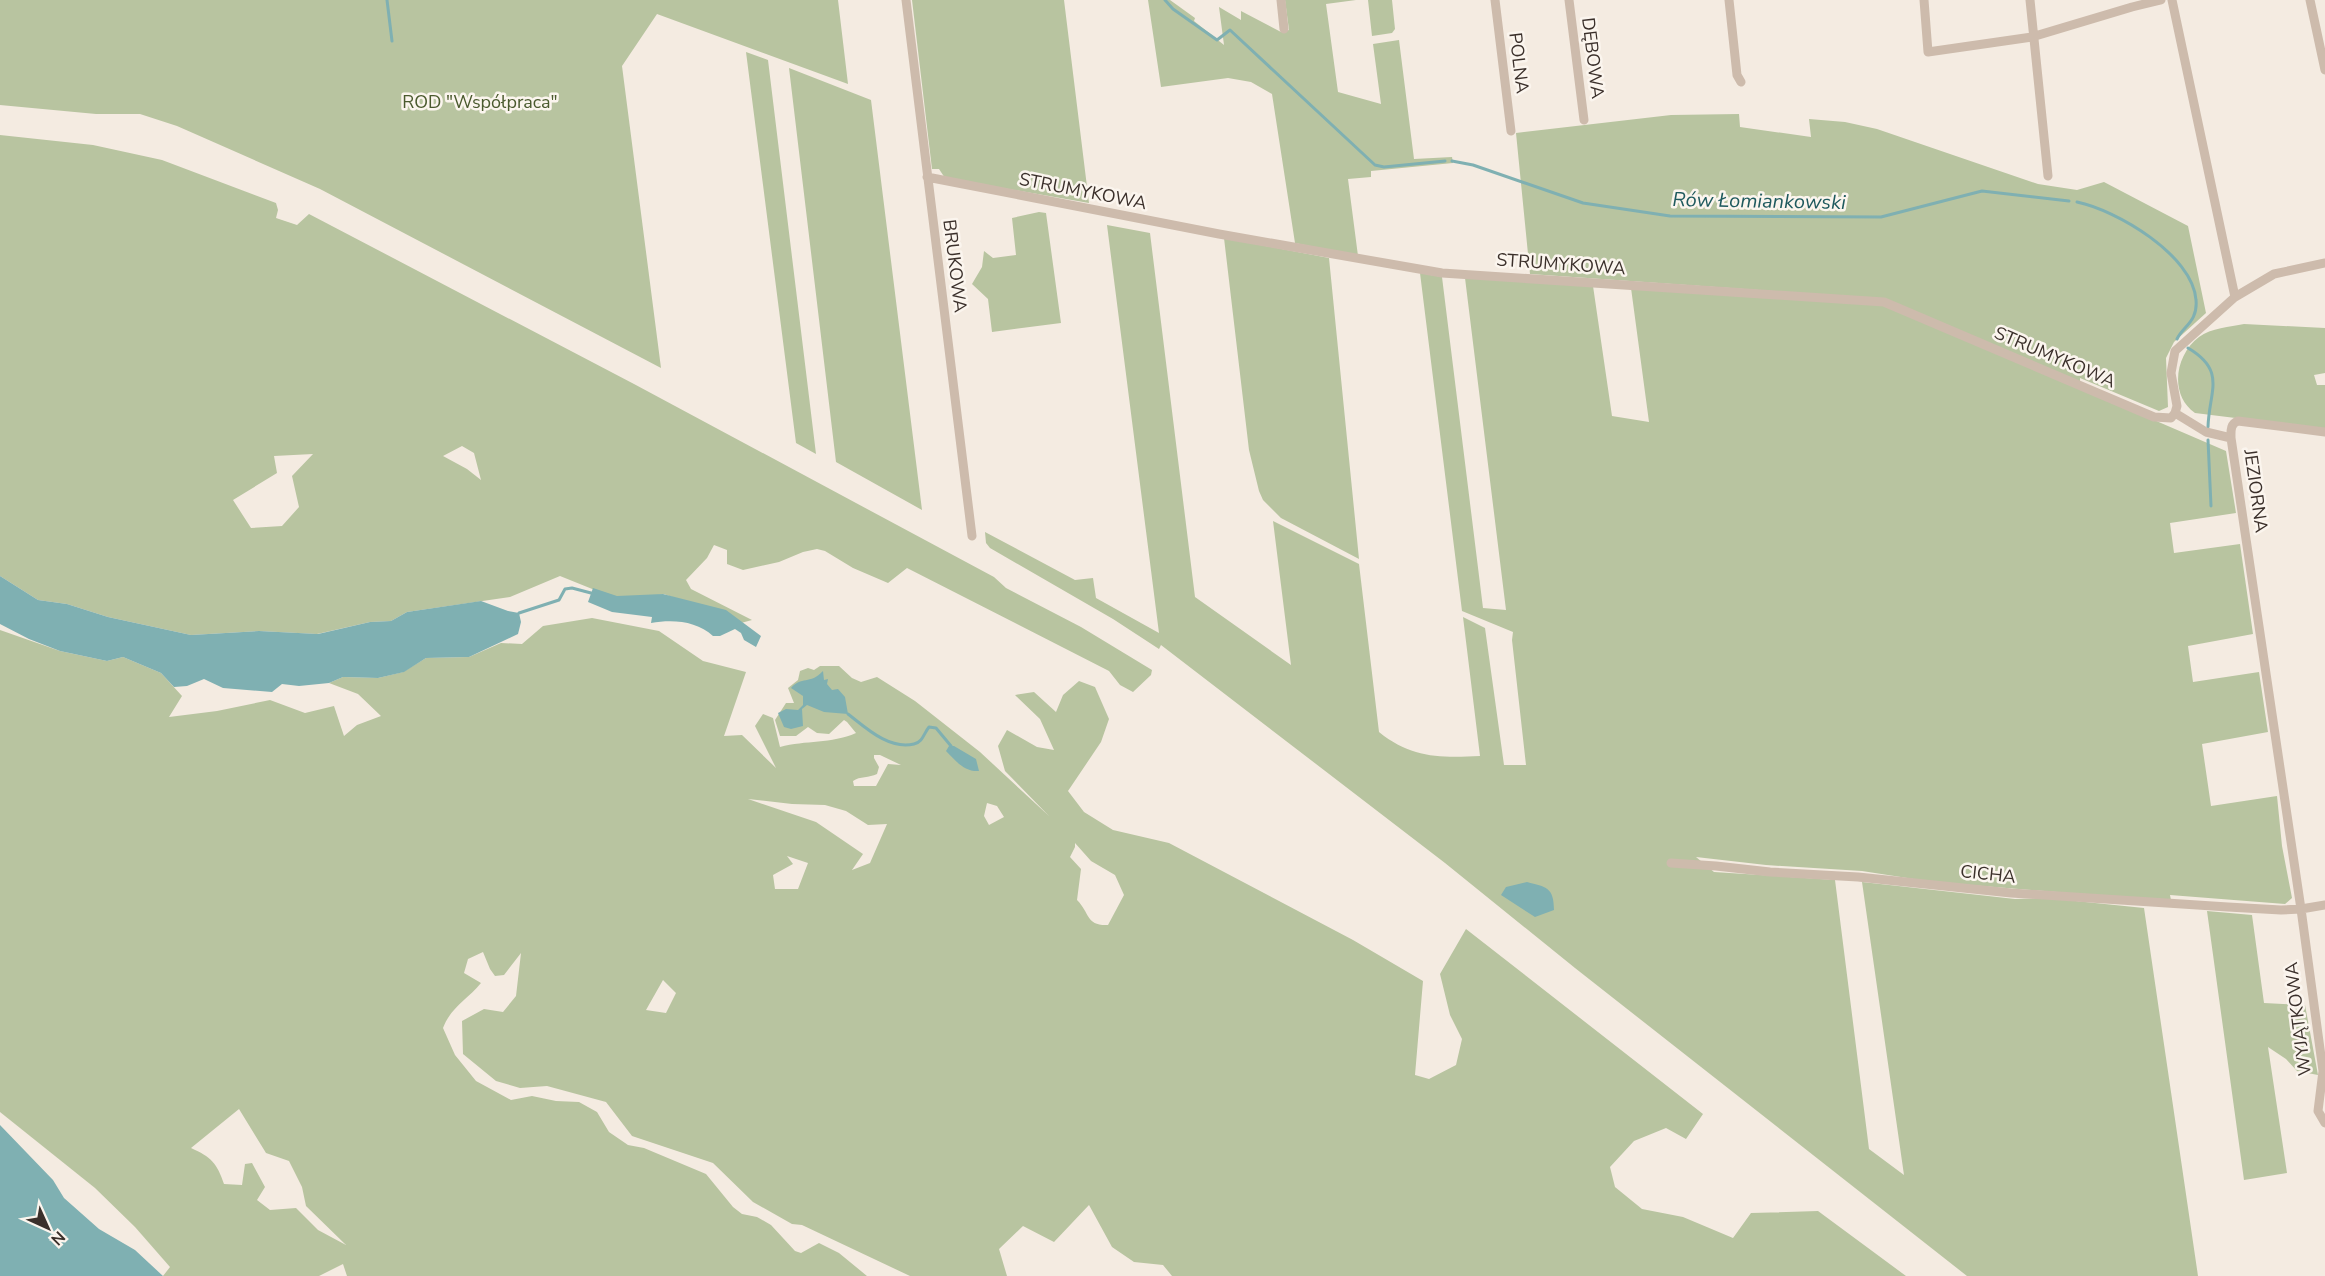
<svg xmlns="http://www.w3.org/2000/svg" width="2325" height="1276" font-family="'Nunito Sans',sans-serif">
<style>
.green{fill:#b8c4a0;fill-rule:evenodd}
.water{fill:#7fb0b2}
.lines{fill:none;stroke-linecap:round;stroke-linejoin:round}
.stream{stroke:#7fb0b2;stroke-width:3}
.minor{stroke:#cdbbac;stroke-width:9}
.labels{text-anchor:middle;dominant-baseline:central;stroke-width:5;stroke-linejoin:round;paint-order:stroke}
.street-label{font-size:18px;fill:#3b302b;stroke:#fbf5ee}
.park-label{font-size:18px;fill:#4a5a2e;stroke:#fbf5ee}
.water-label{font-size:20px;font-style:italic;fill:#1f5a5e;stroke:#fbf5ee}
</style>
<rect width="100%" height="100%" fill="#f4ebe1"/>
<path class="green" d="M 0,0 L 838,0 L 848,84 L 657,14 L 622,66 L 661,368 L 320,189 L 177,126 L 140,114 L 96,114 L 0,105 Z
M 912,0 L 1064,0 L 1089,203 L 945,178 L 939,169 L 932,169 Z
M 1148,0 L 1170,0 L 1195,18 L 1194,21 L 1224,45 L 1219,7 L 1241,20 L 1241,11 L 1281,32 L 1289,30 L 1285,0 L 1356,0 L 1326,4 L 1338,92 L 1381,104 L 1373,44 L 1399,40 L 1414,159 L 1452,157 L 1453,163 L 1371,171 L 1371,177 L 1348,179 L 1358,256 L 1295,243 L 1272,94 L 1251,82 L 1228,78 L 1161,87 Z
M 1368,0 L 1392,0 L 1395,29 L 1392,33 L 1372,36 Z
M 746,52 L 768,60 L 816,454 L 796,443 Z
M 789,68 L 871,100 L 922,510 L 836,462 Z
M 1739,114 L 1740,127 L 1811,137 L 1809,119 L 1845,122 L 1877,129 L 2038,184 L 2077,190 L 2104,182 L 2188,226 L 2206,313 L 2174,342 L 2166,358 L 2168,407 L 2159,411 L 2080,378 L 2080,382 L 1885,299 L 1530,274 L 1516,133 L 1671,115 Z
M 0,135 L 93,145 L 162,160 L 276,203 L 278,210 L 276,218 L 297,225 L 309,214 L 634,384 L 994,577 L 1006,588 L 1081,627 L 1152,670 L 1151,675 L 1133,692 L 1120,685 L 1109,671 L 907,568 L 888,583 L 853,568 L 825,551 L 817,549 L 803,552 L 779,562 L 743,570 L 727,564 L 727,550 L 714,545 L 707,558 L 686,580 L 691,589 L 752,620 L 741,623 L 664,594 L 622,601 L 560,576 L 510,597 L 407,612 L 391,621 L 370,622 L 317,634 L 259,631 L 191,635 L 108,617 L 67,604 L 38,600 L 0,576 ZM 462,446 L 474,453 L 481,480 L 467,469 L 443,456 ZM 313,454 L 292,476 L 299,507 L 282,526 L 251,528 L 233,500 L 277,473 L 274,456 Z
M 1039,212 L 1046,213 L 1061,323 L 992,332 L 988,299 L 972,284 L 982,267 L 984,251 L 993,258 L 1016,255 L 1012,218 Z
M 1107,225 L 1150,233 L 1195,597 L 1291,665 L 1273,521 L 1359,564 L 1379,732 C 1411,758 1440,758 1480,756 L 1463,617 L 1485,628 L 1504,765 L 1526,765 L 1512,640 L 1513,632 L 1462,611 L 1420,273 L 1442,277 L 1483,608 L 1506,610 L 1465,278 L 1593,286 L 1612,416 L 1649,422 L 1631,288 L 1884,304 L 2226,451 L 2236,513 L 2170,523 L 2174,553 L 2240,544 L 2253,634 L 2188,646 L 2193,682 L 2259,672 L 2268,732 L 2202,744 L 2211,806 L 2277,796 L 2282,846 L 2292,898 L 2285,904 L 2170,895 L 2171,900 L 2144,899 L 1933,882 L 1862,871 L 1766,865 L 1696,857 L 1714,872 L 1835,880 L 1869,1149 L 1904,1175 L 1862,882 L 2015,899 L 2046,898 L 2144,908 L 2198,1276 L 1967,1276 L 1575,968 L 1445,863 L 1161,645 L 1159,649 L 1113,619 L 990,548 L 986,543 L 985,532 L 1075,580 L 1093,578 L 1096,598 L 1159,633 Z
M 1224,238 L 1329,258 L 1359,559 L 1281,518 L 1263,500 L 1259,491 L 1249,450 Z
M 2244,324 L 2325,328 L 2325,373 L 2314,375 L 2317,385 L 2325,385 L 2325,429 L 2195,413 C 2169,395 2175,355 2199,337 C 2211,328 2230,327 2244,324 Z
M 592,618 L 659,631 L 703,661 L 746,672 L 724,736 L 742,735 L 776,768 L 755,726 L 763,714 L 773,718 L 780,747 C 806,740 831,744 856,733 L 847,722 L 844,720 L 829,734 L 817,733 L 808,727 L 796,736 L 780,736 L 775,720 L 786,703 L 794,703 L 788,688 L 798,680 L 800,671 L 808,668 L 814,670 L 820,666 L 839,666 L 852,678 L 861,682 L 877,677 L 915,701 L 980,752 L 1049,816 L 1005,771 L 998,746 L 1007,730 L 1037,747 L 1054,750 L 1040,719 L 1015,695 L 1034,692 L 1056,712 L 1063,695 L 1079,681 L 1095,687 L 1109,719 L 1101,742 L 1068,791 L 1084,812 L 1113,830 L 1169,843 L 1353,940 L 1423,981 L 1415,1075 L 1429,1079 L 1456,1065 L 1462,1039 L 1450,1015 L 1440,974 L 1466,929 L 1703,1114 L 1686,1139 L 1666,1128 L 1634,1141 L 1610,1167 L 1615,1187 L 1642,1209 L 1683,1217 L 1733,1238 L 1751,1213 L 1818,1211 L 1906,1276 L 1172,1276 L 1163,1265 L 1134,1262 L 1112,1247 L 1089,1205 L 1054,1242 L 1023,1226 L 999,1249 L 1007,1276 L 910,1276 L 802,1225 L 792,1224 L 753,1202 L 713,1163 L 632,1136 L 606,1102 L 547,1086 L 520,1088 L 496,1081 L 463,1054 L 462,1021 L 484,1009 L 503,1012 L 516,996 L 521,953 L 504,975 L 495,976 L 490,969 L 483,952 L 468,959 L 464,973 L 481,983 C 467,1000 451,1007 443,1028 L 455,1055 L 476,1081 L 511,1100 L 532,1096 L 556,1101 L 579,1102 L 597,1112 L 609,1132 L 628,1145 L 644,1148 L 706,1174 L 733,1207 L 742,1214 L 757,1217 L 771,1225 L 795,1251 L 801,1253 L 819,1243 L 839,1253 L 867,1276 L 347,1276 L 343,1264 L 319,1276 L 163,1276 L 170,1267 L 135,1227 L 95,1188 L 0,1112 L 0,630 L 60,651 L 107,661 L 123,657 L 161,673 L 182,696 L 169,717 L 217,711 L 270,700 L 305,713 L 334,706 L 344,736 L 357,725 L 381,716 L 358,694 L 329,683 L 343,677 L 378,678 L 403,672 L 426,658 L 469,657 L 501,643 L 522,644 L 543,626 ZM 874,755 L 880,755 L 901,765 L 888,764 L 876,786 L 854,786 L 853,781 C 860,776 869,778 877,774 L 879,767 L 874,758 ZM 748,799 L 792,804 L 825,805 L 846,811 L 868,825 L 887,824 L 870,863 L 852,870 L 863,854 L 816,822 ZM 987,803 L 997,806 L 1004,817 L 989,825 L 984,816 ZM 1075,843 L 1091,861 L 1115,875 L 1124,895 L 1108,925 C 1086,926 1090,913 1077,900 L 1081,869 L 1070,857 L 1075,847 ZM 787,856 L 808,863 L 798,889 L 775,889 L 773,875 L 793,864 ZM 663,980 L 676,993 L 666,1013 L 646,1010 ZM 239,1109 L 266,1153 L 289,1161 L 302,1187 L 306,1206 L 346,1245 L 318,1230 L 296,1208 L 270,1210 L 257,1200 L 265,1187 L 252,1163 L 245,1164 L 242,1185 L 224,1184 C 217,1163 211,1157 191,1148 Z
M 2207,911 L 2252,915 L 2264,1003 L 2305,1005 L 2318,1075 L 2297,1071 L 2286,1059 L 2268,1047 L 2287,1173 L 2244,1180 Z"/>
<path class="water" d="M 0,576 L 38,600 L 67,604 L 108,617 L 191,635 L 259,631 L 318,634 L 370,622 L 391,621 L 407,612 L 481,601 L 508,611 L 519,613 L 521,622 L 518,634 L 469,657 L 426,658 L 404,672 L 378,678 L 343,677 L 329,683 L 299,686 L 282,684 L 272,692 L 223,688 L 204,679 L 187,686 L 174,687 L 161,673 L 123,657 L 107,661 L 60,651 L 29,639 L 0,624 Z
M 593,588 L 617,596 L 663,594 L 726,610 L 761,636 L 756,647 L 744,640 L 741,633 L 735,629 L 720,636 L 713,636 C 697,621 673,619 651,623 L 652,617 L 612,612 L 588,602 Z
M 823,671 L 824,680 L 828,679 L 827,684 L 832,690 L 838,689 L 845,697 L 848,714 L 824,712 L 807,705 L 802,709 L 803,726 L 791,729 L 784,727 L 778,713 L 786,709 L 798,710 L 803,705 L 803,696 L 791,688 C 801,676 810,685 823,671 Z
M 949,746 L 954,746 L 976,759 L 979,771 C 964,772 956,761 946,751 Z
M 1527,882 C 1546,887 1554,887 1554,910 L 1535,917 L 1501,895 L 1506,887 Z
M 0,1125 L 53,1180 L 64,1198 L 99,1229 L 135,1250 L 163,1276 L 0,1276 Z"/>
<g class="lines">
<path class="stream" d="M 387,0 L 392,41
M 1165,0 L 1173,9 L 1217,40 L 1230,30 L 1375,165 L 1384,167 L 1445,161
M 1452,161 L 1473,165 L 1583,203 L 1670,216 L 1881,217 L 1982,191 L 2069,201
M 2077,202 C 2116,210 2193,255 2196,300 C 2198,322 2183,326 2177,339
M 2188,348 C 2227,371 2209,391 2208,427
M 2208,440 L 2211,506
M 519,613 L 559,600 L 565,589 L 572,588 L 591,593
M 848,714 C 866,728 889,750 914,744 C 923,742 924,733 929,727 L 936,728 L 951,746"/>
<path class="minor" d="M 906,0 L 972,536
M 1281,0 L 1284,29
M 1495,0 L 1511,131
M 1569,0 L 1584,120
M 1729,0 L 1737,75 L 1741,82
M 1924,0 L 1928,52 L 2032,37 L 2132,7 L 2161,0
M 2030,0 L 2048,176
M 2172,0 L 2235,297 L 2175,351 L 2171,373 L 2177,406 L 2175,413 L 2206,432 L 2231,438 L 2301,909 L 2323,1071 L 2318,1111 L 2325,1123
M 2310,0 L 2325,70
M 927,177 L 1219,234 L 1442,273 L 1884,302 L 2154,417 L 2171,418 L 2175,413
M 2235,297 L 2274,274 L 2325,263
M 2231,438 C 2231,431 2230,424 2238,421 L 2325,432
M 1671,863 L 1716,866 L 1770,872 L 1858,877 L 2011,893 L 2228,907 L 2281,910 L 2301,909 L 2325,905"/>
</g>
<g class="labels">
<g class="street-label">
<text transform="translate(1593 58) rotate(83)">DĘBOWA</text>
<text transform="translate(1519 63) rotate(83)">POLNA</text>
<text transform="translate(1083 191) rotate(11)">STRUMYKOWA</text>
<text transform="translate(1561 264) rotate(4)">STRUMYKOWA</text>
<text transform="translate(955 266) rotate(83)">BRUKOWA</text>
<text transform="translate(2055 357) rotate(23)">STRUMYKOWA</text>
<text transform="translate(2256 491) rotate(82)">JEZIORNA</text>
<text transform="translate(1988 874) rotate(6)">CICHA</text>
<text transform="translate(2298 1019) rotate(-97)">WYJĄTKOWA</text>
</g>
<g class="park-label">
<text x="480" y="102">ROD "Współpraca"</text>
</g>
<g class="water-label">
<text transform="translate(1759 201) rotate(1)">Rów Łomiankowski</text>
</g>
</g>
<g transform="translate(48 1228) rotate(135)" stroke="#fbf5ee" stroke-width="4.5" paint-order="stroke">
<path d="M0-4.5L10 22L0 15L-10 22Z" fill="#3b302b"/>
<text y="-9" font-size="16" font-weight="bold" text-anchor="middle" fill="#3b302b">N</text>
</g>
</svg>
